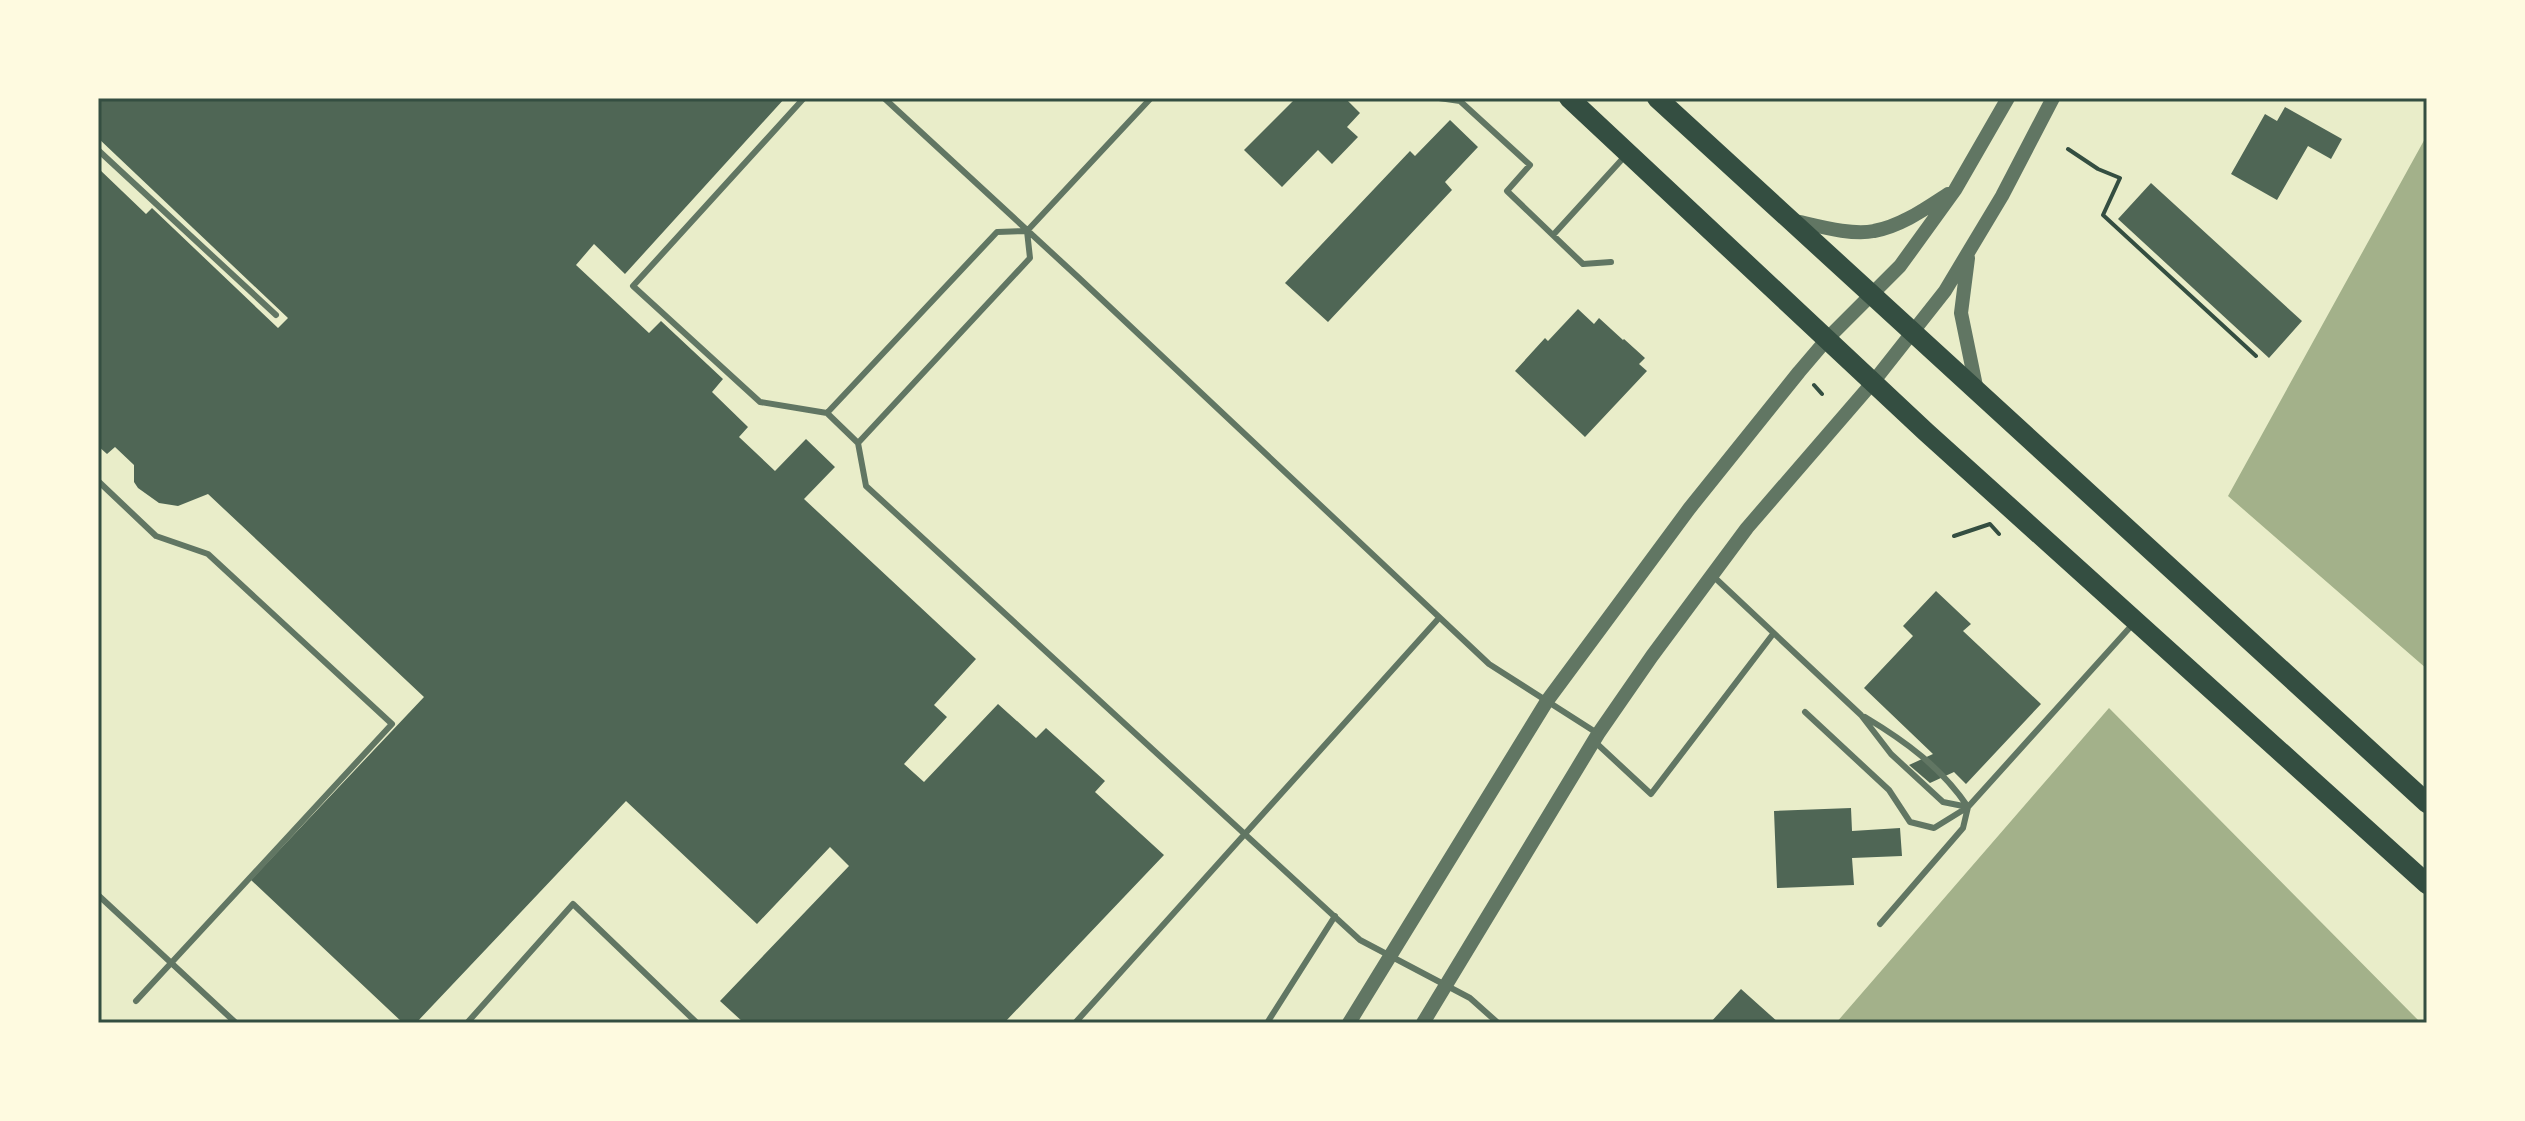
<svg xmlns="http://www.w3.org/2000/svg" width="2525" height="1121" font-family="Inter,sans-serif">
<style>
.water{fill:#a3b18a}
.building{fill:#4f6655}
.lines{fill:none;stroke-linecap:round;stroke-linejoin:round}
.path{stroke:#344e41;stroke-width:4}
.service{stroke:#617663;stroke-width:6}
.tertiary{stroke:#617663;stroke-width:14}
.primary{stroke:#344e41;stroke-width:20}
.neatline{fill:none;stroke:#344e41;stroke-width:3}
</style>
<rect width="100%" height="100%" fill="#e9edc9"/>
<path class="water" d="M 2427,135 L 2427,669 L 2228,496 Z
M 2109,708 L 2421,1023 L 1836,1023 Z"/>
<path class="building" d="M 98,98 L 785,98 L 625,274 L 594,244 L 576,265 L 649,333 L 661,321 L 723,379 L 712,392 L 748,427 L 739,437 L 775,471 L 806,439 L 835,467 L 804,499 L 976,659 L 934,705 L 947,717 L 904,764 L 924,782 L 998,704 L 1036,738 L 1046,728 L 1105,781 L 1095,792 L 1164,855 L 1004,1023 L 744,1023 L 720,1001 L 849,866 L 830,847 L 757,924 L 626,801 L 416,1023 L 403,1023 L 251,880 L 424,697 L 208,494 L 178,506 L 159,503 L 138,488 L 134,482 L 134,465 L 115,447 L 107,454 L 98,446 L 98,168 L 146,214 L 152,208 L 278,328 L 288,318 L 98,138 Z
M 1296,98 L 1345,98 L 1360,113 L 1347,127 L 1358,137 L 1332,164 L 1318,150 L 1282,187 L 1244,150 Z
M 2285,107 L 2342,139 L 2331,159 L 2308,146 L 2277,200 L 2231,174 L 2265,114 L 2277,121 Z
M 1450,120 L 1478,147 L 1445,182 L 1452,190 L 1328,322 L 1285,283 L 1410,151 L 1415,156 Z
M 2151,183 L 2302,321 L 2269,358 L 2118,219 Z
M 1578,309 L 1594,324 L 1599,318 L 1623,340 L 1624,339 L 1645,358 L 1639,364 L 1647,371 L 1585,437 L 1515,371 L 1545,338 L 1548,341 Z
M 1936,591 L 1971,624 L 1963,631 L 2041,704 L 1966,784 L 1954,772 L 1930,783 L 1909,765 L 1933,754 L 1864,688 L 1913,636 L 1903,626 Z
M 1851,808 L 1852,831 L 1900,828 L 1902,856 L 1852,858 L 1854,885 L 1777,888 L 1774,811 Z
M 1741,989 L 1779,1023 L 1710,1023 Z"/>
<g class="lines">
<path class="path" d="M 2068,149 L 2098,169 L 2120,178 L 2103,215 L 2256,356
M 1814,385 L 1822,394
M 1954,536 L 1990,524 L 1999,534"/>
<path class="service" d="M 804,98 L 633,286 L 760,402 L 827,413 L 858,443 L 866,486 L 1360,940 L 1470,998 L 1498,1023
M 884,98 L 1079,278 L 1489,664 L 1597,733
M 1439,98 L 1460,101 L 1530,165 L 1507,191 L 1583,264 L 1611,262
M 98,150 L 276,315
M 1554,234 L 1626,155
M 827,413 L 997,232 L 1027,231 L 1151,98
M 858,443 L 1030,258 L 1027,231
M 98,481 L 156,536 L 208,554 L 392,724 L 136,1001
M 1713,576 L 1861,715 L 1891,754 L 1943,802 L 1968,807
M 1805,712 L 1889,790 L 1910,822 L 1934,828 L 1968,807 L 2133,624
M 1865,717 C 1905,741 1941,767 1968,807 L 1963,828 L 1880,924
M 1594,741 L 1651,794 L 1773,634
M 98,895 L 236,1023
M 467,1023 L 573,904 L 697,1023
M 1075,1023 L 1439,618
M 1267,1023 L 1335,916"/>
<path class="tertiary" d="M 1791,220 C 1815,225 1851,236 1874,231 C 1901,226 1925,209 1948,194
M 1968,258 L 1961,313 L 1977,391
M 1349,1023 L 1547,701 L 1689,509 L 1799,372 L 1828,338 L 1900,266 L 1955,190 L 2008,98
M 1423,1023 L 1598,734 L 1652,656 L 1747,528 L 1874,381 L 1945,291 L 2002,196 L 2053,98"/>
<path class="primary" d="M 1569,98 L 1926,432 L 2427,884
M 1657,98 L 2427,803"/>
</g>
<rect width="2525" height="1121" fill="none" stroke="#fefae0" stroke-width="200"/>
<rect x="100" y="100" width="2325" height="921" class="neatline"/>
</svg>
